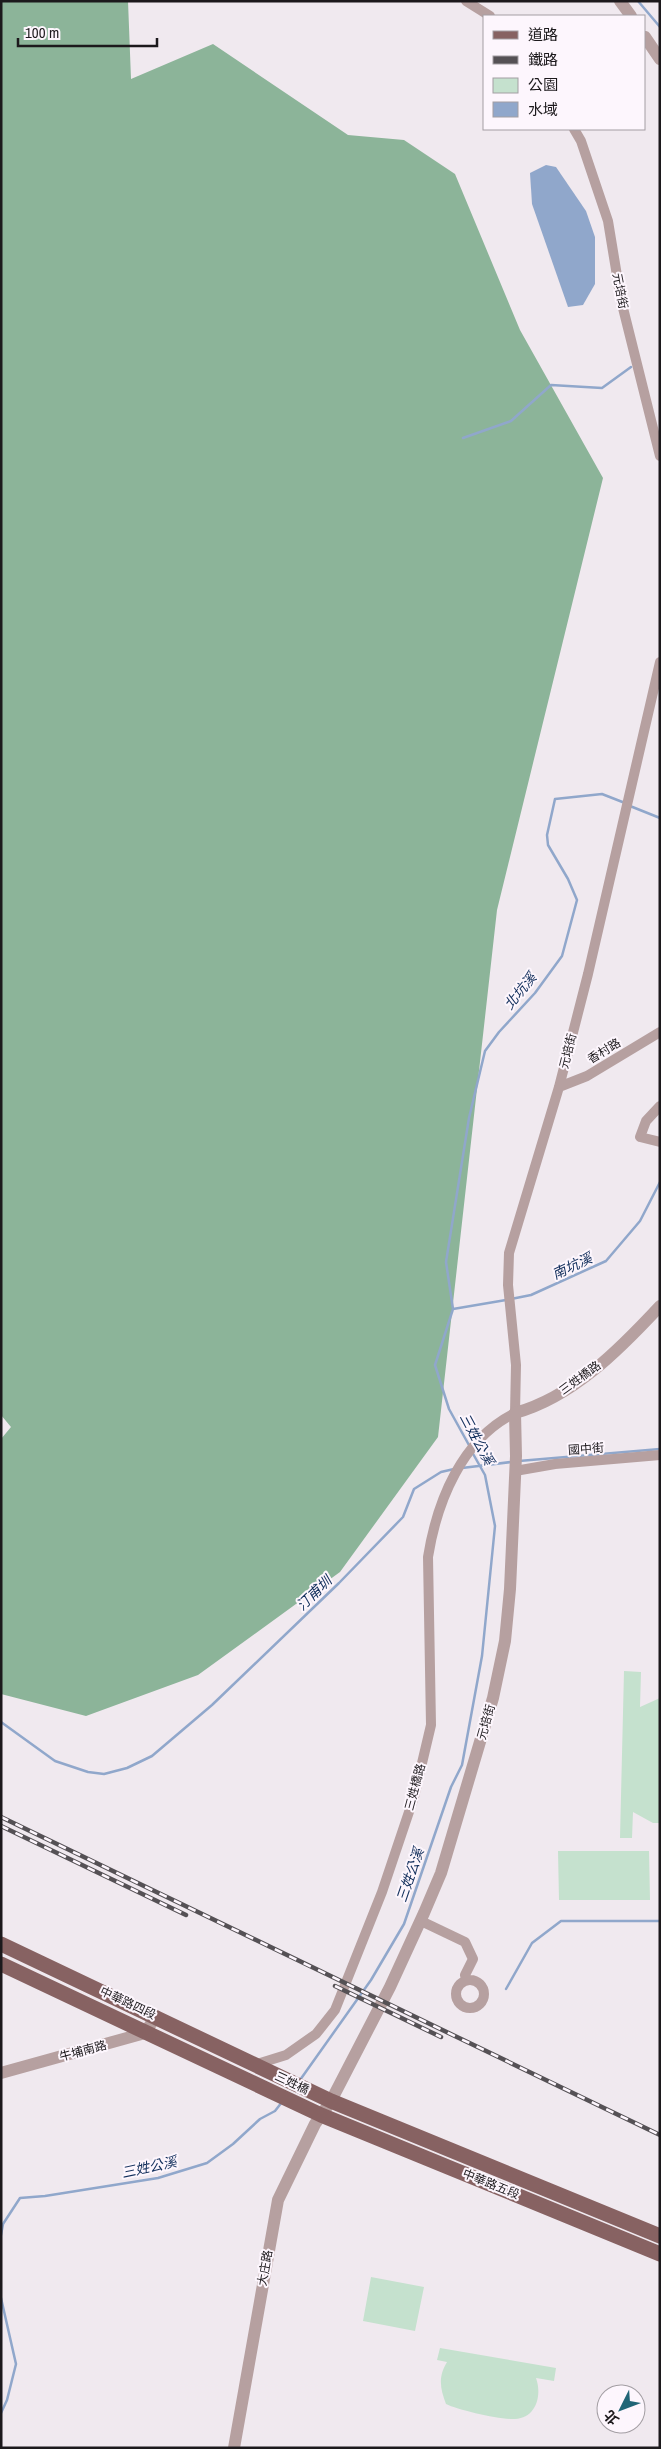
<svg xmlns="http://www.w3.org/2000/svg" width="661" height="2449" font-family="'Archivo Narrow','Noto Sans TC',sans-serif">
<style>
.green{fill:#c5e1ce}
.forest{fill:#8cb499}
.water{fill:#90a7cb}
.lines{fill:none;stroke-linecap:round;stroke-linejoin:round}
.stream{stroke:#90a7cb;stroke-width:2.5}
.minor{stroke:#b6a0a0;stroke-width:10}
.tertiary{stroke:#b6a0a0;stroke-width:12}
.primary{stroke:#876262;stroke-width:15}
.rail-casing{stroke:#555155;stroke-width:4.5}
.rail{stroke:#fdf6fd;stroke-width:2.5;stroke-dasharray:8;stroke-linecap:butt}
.labels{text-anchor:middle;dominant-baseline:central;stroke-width:4;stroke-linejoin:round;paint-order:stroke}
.street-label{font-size:12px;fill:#1c191c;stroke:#fdf6fd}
.water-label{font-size:14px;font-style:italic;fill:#102d5a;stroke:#fdf6fd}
</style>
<rect width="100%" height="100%" fill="#f0e9ef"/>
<path class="green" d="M 624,1671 L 641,1672 L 640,1707 L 660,1698 L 660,1823 L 653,1823 L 633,1812 L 632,1838 L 620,1838 Z
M 558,1851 L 649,1851 L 650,1900 L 559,1900 Z
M 371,2277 L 424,2287 L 415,2331 L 363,2321 Z
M 440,2348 L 556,2368 L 554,2381 L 536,2378 C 542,2394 537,2418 515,2419 C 501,2420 458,2410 446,2404 C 440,2388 438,2377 447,2362 L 437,2360 Z"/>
<path class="forest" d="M 1,1 L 128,1 L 131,79 L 213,44 L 348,135 L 404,140 L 455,174 L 520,330 L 603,478 L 497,910 L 438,1437 L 340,1572 L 198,1675 L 86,1716 L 1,1694 L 1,1439 L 11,1427 L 1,1415 Z"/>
<path class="water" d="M 546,165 L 556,167 L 586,211 L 595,237 L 595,284 L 583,305 L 568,307 L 532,204 L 530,173 Z"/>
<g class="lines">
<path class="stream" d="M 638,1 L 660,27
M 463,438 L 511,421 L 551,385 L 602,388 L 631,367
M 630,806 L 660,818
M 511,1299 L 531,1295 L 606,1261 L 640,1221 L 660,1182
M 453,1309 L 506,1300
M 470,1447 L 449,1409 L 435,1365 L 453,1309 L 446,1262 L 469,1118 L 485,1051 L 499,1032 L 535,993 L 562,956 L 577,900 L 568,879 L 548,845 L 547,835 L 555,799 L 602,794 L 625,803
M 519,1461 L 660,1449
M 462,1468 L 511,1462
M 1,1722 L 55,1761 L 88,1772 L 104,1774 L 127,1768 L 152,1756 L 212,1705 L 339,1583 L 403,1517 L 414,1489 L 441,1472 L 454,1469
M 506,1989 L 532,1943 L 561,1921 L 660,1921
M 300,2080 L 371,1980 L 404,1924 L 451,1787 L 462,1765 L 482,1656 L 495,1526 L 485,1475 L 472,1452
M 1,2235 L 3,2224 L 20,2198 L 45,2196 L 158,2178 L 207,2163 L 233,2144 L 260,2119 L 275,2111 L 282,2102
M 1,2298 L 16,2364 L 7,2400 L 1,2413"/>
<path class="minor" d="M 466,1 L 490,16
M 574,129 L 581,141 L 608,221 L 621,300 L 660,456
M 559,1087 L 587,1076 L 660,1032
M 660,1106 L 646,1121 L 640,1137 L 660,1142
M 515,1471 L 555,1464 L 660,1455
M 421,1921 L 465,1942 L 473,1959 L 465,1975 L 466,1980
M456 1994a14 14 0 1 1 28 0a14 14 0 1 1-28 0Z
M 254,2065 L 286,2055 L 316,2034 L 335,2010 L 382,1892 L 414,1797 L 431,1725 L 428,1557 C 437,1501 462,1439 515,1413 L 516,1365 L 508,1285 L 509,1253 L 559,1087 L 588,974 L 660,662"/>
<path class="tertiary" d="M 620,1 L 631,16
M 645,37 L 660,59
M 1,2073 L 145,2033 L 156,2016
M 234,2448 L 278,2200 L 315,2124 L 331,2101 L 390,1987 L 424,1913 L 441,1873 L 493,1698 L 505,1641 L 510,1589 L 516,1456 L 515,1413 C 573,1397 620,1349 660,1306"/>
<path class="primary" d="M 1,1944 L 331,2101 L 660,2236
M 1,1964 L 321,2115 L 660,2254"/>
<g class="rail-casing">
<path id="rail" d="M 1,1817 L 660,2135
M 1,1826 L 186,1915
M 335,1986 L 441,2037"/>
</g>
<use href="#rail" class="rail"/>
</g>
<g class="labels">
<g class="street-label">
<text transform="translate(620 291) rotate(79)">元培街</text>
<text transform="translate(568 1051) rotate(-76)">元培街</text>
<text transform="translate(604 1051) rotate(-31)">香村路</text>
<text transform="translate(580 1378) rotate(-36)">三姓橋路</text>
<text transform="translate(586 1449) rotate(-4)">國中街</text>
<text transform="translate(486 1722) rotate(-74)">元培街</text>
<text transform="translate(415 1787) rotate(-75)">三姓橋路</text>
<text transform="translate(128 2003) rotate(25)">中華路四段</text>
<text transform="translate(83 2051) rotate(-15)">牛埔南路</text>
<text transform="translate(292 2083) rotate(25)">三姓橋</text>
<text transform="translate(491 2184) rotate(22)">中華路五段</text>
<text transform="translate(265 2268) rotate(-80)">大庄路</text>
</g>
<g class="water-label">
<text transform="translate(520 991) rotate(-51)">北坑溪</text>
<text transform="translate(572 1266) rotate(-25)">南坑溪</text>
<text transform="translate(477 1439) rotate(62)">三姓公溪</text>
<text transform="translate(314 1593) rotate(-44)">汀甫圳</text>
<text transform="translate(410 1875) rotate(-71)">三姓公溪</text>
<text transform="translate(149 2167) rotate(-12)">三姓公溪</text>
</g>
</g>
<rect width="661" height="2449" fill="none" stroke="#1c191c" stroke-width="5"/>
<rect x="483" y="15" width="162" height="115" fill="#fdf6fd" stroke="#a39ea3"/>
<rect x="493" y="31" width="25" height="8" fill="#876262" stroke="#a39ea3"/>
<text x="528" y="40" font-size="15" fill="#1c191c">道路</text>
<rect x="493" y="56" width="25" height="8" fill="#555155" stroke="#a39ea3"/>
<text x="528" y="65" font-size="15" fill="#1c191c">鐵路</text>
<rect x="493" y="78" width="25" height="15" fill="#c5e1ce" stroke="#a39ea3"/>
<text x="528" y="90" font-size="15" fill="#1c191c">公園</text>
<rect x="493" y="102" width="25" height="15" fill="#90a7cb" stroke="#a39ea3"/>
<text x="528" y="115" font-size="15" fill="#1c191c">水域</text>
<g transform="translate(621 2409) rotate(228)"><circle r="24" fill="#fdf6fd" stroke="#a39ea3"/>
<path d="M0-4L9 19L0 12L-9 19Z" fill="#206576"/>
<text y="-8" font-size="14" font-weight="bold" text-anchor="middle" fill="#1c191c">北</text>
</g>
<path d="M18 38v8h139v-8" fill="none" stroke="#1c191c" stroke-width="2.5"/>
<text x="25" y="38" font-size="15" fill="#1c191c" stroke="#fdf6fd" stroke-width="4" paint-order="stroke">100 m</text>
</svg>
